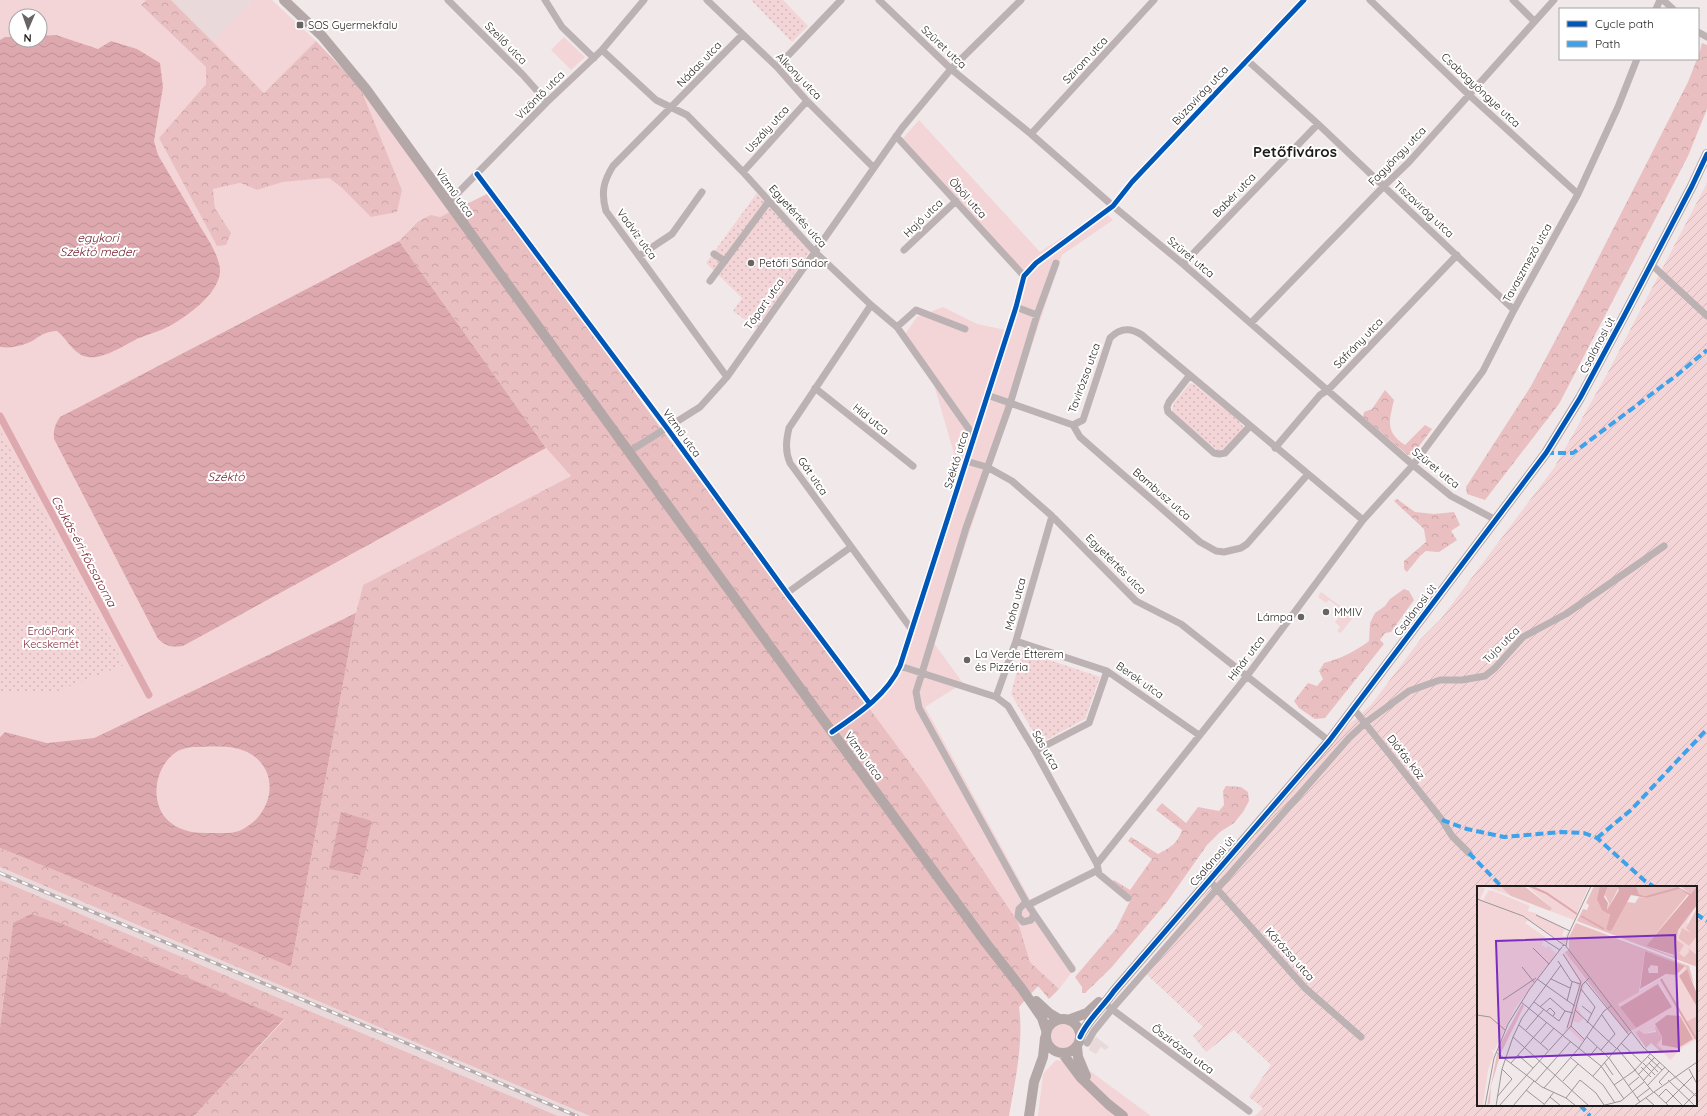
<svg xmlns="http://www.w3.org/2000/svg" width="1707" height="1116" font-family="Quicksand,sans-serif">
<style>
.built{fill:#e9d9da}
.grass{fill:#f4d5d7;fill-rule:evenodd}
.forest{fill:url(#forest-crowns)}
.park{fill:url(#park-dots)}
.garden{fill:url(#garden-furrows);fill-rule:evenodd}
.water{fill:url(#water-waves);fill-rule:evenodd}
.lines{fill:none;stroke-linecap:round;stroke-linejoin:round}
.canal{stroke:#dea9ae;stroke-width:7}
.street{stroke:#bdb2b3;stroke-width:7}
.secondary{stroke:#b4a7a8;stroke-width:10}
.rail-casing{stroke:#b4abac;stroke-width:3.5}
.rail{stroke:#fff;stroke-width:2;stroke-dasharray:6;stroke-linecap:butt}
.quiet{stroke:#3ea2ea;stroke-width:4;stroke-dasharray:8 4;stroke-linecap:butt}
.cycleway-casing{stroke:#fff;stroke-width:8}
.cycleway{stroke:#0057b8;stroke-width:5}
.poi-dot{fill:#696364;stroke:#fff;stroke-width:1.5}
.labels{text-anchor:middle;dominant-baseline:central;stroke-width:4;stroke-linejoin:round;paint-order:stroke}
.poi-label{font-size:11px;fill:#211c1c;stroke:#fff;text-anchor:start}
.street-label{font-size:11px;fill:#211c1c;stroke:#fff}
.park-label{font-size:11px;fill:#842e3c;stroke:#fff}
.water-label{font-size:12px;font-style:italic;fill:#752130;stroke:#fff}
.district-label{font-size:15px;font-weight:bold;fill:#211c1c;stroke:#fff}
.inset-river{fill:none;stroke:#dea9ae;stroke-width:2}
.inset-road{fill:none;stroke:#9d9697;stroke-width:1}
.view{fill:#7b2cbf;fill-opacity:0.15;stroke:#7b2cbf;stroke-width:2}
.inset-edge{fill:none;stroke:#211c1c;stroke-width:2}
</style>
<defs>
<pattern id="forest-crowns" width="20" height="18" patternUnits="userSpaceOnUse"><rect width="20" height="18" fill="#eabfc2"/><path d="M2 6a3 3 0 1 1 6 0M12 15a3 3 0 1 1 6 0" fill="none" stroke="#c8a4a6"/></pattern>
<pattern id="park-dots" width="8" height="8" patternUnits="userSpaceOnUse"><rect width="8" height="8" fill="#f4d5d7"/><path d="M2 2h.1M6 6h.1" fill="none" stroke="#d1b6b8" stroke-width="1.8" stroke-linecap="round"/></pattern>
<pattern id="garden-furrows" width="10" height="10" patternUnits="userSpaceOnUse"><rect width="10" height="10" fill="#f4d5d7"/><path d="M-1 1l2-2M0 10L10 0M9 11l2-2" fill="none" stroke="#d1b6b8"/></pattern>
<pattern id="water-waves" width="16" height="10" patternUnits="userSpaceOnUse"><rect width="16" height="10" fill="#dea9ae"/><path d="M0 5q4-4 8 0t8 0" fill="none" stroke="#be9195"/></pattern>
</defs>
<rect width="100%" height="100%" fill="#f0e8e9"/>
<path class="built" d="M 171,0 L 253,0 L 213,42 Z
M 0,867 L 590,1116 L 558,1116 L 0,880 Z
M 1096,1037 L 1109,1047 L 1105,1050 L 1101,1047 L 1096,1054 L 1089,1050 L 1090,1043 Z"/>
<path class="grass" d="M 0,0 L 146,0 L 141,5 L 206,67 L 206,84 L 159,138 L 231,233 L 215,208 L 213,189 L 240,183 L 257,190 L 283,182 L 329,178 L 342,188 L 402,190 L 360,87 L 451,213 L 440,217 L 418,220 L 399,241 L 60,417 C 55,424 53,430 54,439 L 158,639 L 174,647 L 183,646 L 546,448 L 571,476 L 363,585 L 356,613 L 94,738 L 47,743 L 5,732 L 0,737 ZM 16,16 L 40,16 L 40,40 L 16,40 Z
M 253,0 L 272,0 L 316,41 L 264,93 L 213,42 Z
M 564,37 L 585,57 L 571,70 L 551,50 Z
M 919,120 L 1040,252 L 1103,211 L 1113,220 L 1062,255 L 933,642 L 963,683 L 925,707 L 1043,923 L 1076,967 L 1059,989 L 1030,962 L 1018,922 L 924,782 L 866,705 L 887,683 L 897,667 L 960,474 L 934,385 L 903,337 L 917,317 L 943,307 L 977,324 L 1006,330 L 1020,276 L 899,143 Z
M 1321,592 L 1354,616 L 1341,633 L 1337,631 L 1340,627 L 1335,622 L 1344,611 L 1329,600 L 1326,603 L 1318,597 Z
M 192,747 C 210,747 231,744 247,752 C 281,769 274,813 243,829 C 234,834 223,833 213,833 C 198,833 183,833 170,822 C 149,805 154,768 175,753 C 180,749 187,748 192,747 Z
M1049 1037a13 13 0 1 1 26 0a13 13 0 1 1-26 0Z
M 1056,1060 L 1066,1061 L 1085,1081 L 1090,1071 L 1151,1116 L 1038,1116 L 1043,1074 Z"/>
<path class="forest" d="M 146,0 L 171,0 L 264,93 L 316,41 L 360,87 L 402,190 L 397,212 L 371,217 L 342,188 L 329,178 L 283,182 L 257,190 L 240,183 L 213,189 L 215,208 L 231,233 L 226,245 L 217,246 L 159,138 L 206,84 L 206,67 L 141,5 Z
M 1702,43 L 1707,45 L 1707,109 L 1688,156 L 1559,404 L 1485,500 L 1467,494 L 1466,487 L 1531,386 L 1580,294 L 1688,82 L 1697,59 L 1698,59 Z
M 493,191 L 643,404 L 924,782 L 1018,922 L 1030,962 L 1059,989 L 1049,999 L 1038,986 L 1019,1007 C 1024,1043 1015,1080 1009,1116 L 590,1116 L 0,867 L 0,848 L 291,967 L 356,613 L 363,585 L 571,476 L 546,448 L 399,241 L 418,221 L 431,215 L 440,217 Z
M 1385,390 L 1394,400 C 1389,421 1385,432 1405,445 L 1425,425 L 1432,429 L 1413,454 L 1408,455 L 1363,417 L 1364,412 L 1372,409 Z
M 1397,499 L 1415,512 L 1434,514 L 1454,512 L 1460,525 L 1451,531 L 1457,540 L 1439,552 L 1426,551 L 1420,556 L 1407,572 L 1404,569 L 1404,561 L 1426,542 L 1424,529 L 1394,501 Z
M 1404,589 L 1409,591 L 1414,600 L 1391,632 L 1385,633 L 1380,640 L 1384,644 L 1325,718 L 1315,719 L 1299,708 L 1294,701 L 1308,683 L 1317,686 L 1323,679 L 1319,671 L 1324,663 C 1340,659 1356,651 1369,641 L 1370,623 L 1375,613 L 1385,606 L 1390,599 Z
M 1226,786 L 1241,787 L 1248,792 L 1249,801 L 1243,812 L 1234,823 L 1220,832 L 1207,845 L 1167,902 L 1111,968 L 1085,993 L 1082,993 L 1082,987 L 1075,977 L 1116,929 L 1131,899 L 1111,883 L 1114,880 L 1130,890 L 1152,859 L 1128,841 L 1131,837 L 1158,854 C 1171,847 1177,844 1182,830 L 1156,810 L 1162,803 L 1186,823 L 1198,807 L 1219,811 L 1224,805 L 1223,791 Z
M 0,880 L 558,1116 L 194,1116 L 284,1020 L 13,923 L 0,1028 Z"/>
<path class="park" d="M 751,0 L 783,0 L 808,26 L 792,42 Z
M 757,193 L 810,251 L 757,328 L 733,311 L 742,298 L 706,263 Z
M 1190,383 L 1195,385 L 1239,421 L 1244,428 L 1225,449 L 1217,450 L 1172,412 L 1174,403 Z
M 0,430 L 124,665 L 55,692 L 10,691 L 0,695 Z
M 1022,651 L 1100,677 L 1085,719 L 1040,743 L 1011,694 Z"/>
<path class="garden" d="M 1707,183 L 1707,1116 L 1255,1116 L 1263,1108 L 1249,1097 L 1271,1065 L 1234,1030 L 1206,1052 L 1193,1036 L 1203,1027 L 1142,970 L 1344,729 L 1371,705 L 1420,640 L 1440,620 L 1554,468 L 1607,374 ZM 1478,887 L 1696,887 L 1696,1105 L 1478,1105 Z"/>
<path class="water" d="M 56,35 L 98,49 L 111,41 L 137,49 L 160,63 L 163,87 L 154,141 L 158,155 C 171,177 185,200 198,223 C 206,236 218,253 220,269 C 222,293 181,322 161,330 C 154,333 146,335 139,338 C 126,344 103,360 88,357 C 74,355 68,340 57,331 C 39,332 38,340 25,344 C 17,347 8,348 0,347 L 0,40 L 5,37 L 16,37 L 16,40 L 40,40 L 40,36 Z
M 399,241 L 546,448 L 183,646 C 172,648 166,646 158,639 L 54,439 C 53,430 55,424 60,417 Z
M 356,613 L 291,967 L 0,848 L 0,737 L 5,732 L 47,743 L 94,738 ZM 192,747 C 210,747 230,744 247,752 C 281,769 274,813 243,829 C 234,834 223,833 213,833 C 198,833 183,833 170,822 C 149,805 154,768 175,753 C 180,749 187,748 192,747 Z
M 341,812 L 372,821 L 360,875 L 329,869 Z
M 31,914 L 58,922 L 284,1019 L 194,1116 L 0,1116 L 0,1028 L 13,923 Z"/>
<g class="lines">
<path class="canal" d="M 0,416 L 149,695"/>
<path class="street" d="M 448,0 L 523,75 L 547,102
M 545,0 L 562,27 L 594,58
M 707,0 L 777,67 L 807,101 L 873,167
M 879,0 L 951,69 L 1031,134 L 1113,206 L 1183,264 L 1413,465 L 1451,496 L 1496,520
M 1370,0 L 1468,94 L 1578,194
M 1513,0 L 1534,21
M 1663,0 L 1673,9
M 1656,9 L 1660,0
M 1698,32 L 1707,37
M 602,50 L 656,100 L 687,115 L 743,172 L 814,251 L 871,305 L 897,327 L 971,432 L 975,434
M 1247,60 L 1318,124 L 1514,310
M 777,67 L 841,0
M 1031,134 L 1154,0
M 896,136 L 1024,276
M 743,172 L 807,101
M 477,174 L 667,428 L 789,596 L 870,704
M 448,203 L 547,102 L 602,50 L 644,0
M 904,250 L 956,201
M 714,254 L 725,261
M 639,256 L 672,234 L 702,192
M 1056,263 L 1037,315 L 1010,404 L 966,528 L 922,673 L 916,692 L 919,708 L 1026,902 L 1072,969
M 1183,264 L 1318,124
M 1651,264 L 1707,316
M 710,281 L 769,201
M 871,305 L 789,428 C 786,441 785,451 790,463 L 912,630
M 1016,307 L 1037,315
M 1251,323 L 1384,186 L 1409,162 L 1554,0
M 897,327 L 916,310 L 965,329
M 1190,375 L 1169,402 L 1167,407 L 1168,412 L 1214,453 L 1219,454 L 1225,453 L 1250,426
M 727,377 L 606,211 C 601,193 603,182 613,166 L 742,35
M 815,388 L 913,466
M 987,395 L 1073,425 L 1080,437 L 1200,542 L 1216,551 L 1224,552 L 1241,548 L 1247,544 L 1308,474
M 1073,425 L 1083,420 L 1110,338 C 1120,328 1130,327 1142,335 L 1363,520
M 1275,448 L 1320,395 L 1328,390 L 1457,255
M 630,451 L 700,407 L 727,377 L 902,128 L 951,69 L 1021,0
M 966,461 L 987,467 L 1012,481 L 1052,516 L 1136,601 L 1181,624 L 1329,741
M 787,593 L 851,547
M 1016,641 L 1107,671 L 1199,735
M 900,666 L 996,697 L 1008,706 L 1035,751 L 1097,864 L 1099,874 L 1128,898
M 996,697 L 1016,641 L 1052,516
M 1353,708 L 1442,820 L 1452,836 L 1469,853
M 832,732 C 858,714 887,695 900,666 L 1016,307 L 1024,276 L 1036,263 L 1113,206 L 1132,182 L 1304,0
M 1035,751 L 1089,723 L 1107,671
M 1097,864 L 1247,676 L 1363,520 L 1413,465 L 1483,371 L 1514,310 L 1578,194 L 1618,107 L 1637,59
M 1209,880 L 1305,988 L 1361,1037
M 1026,902 L 1019,909 L 1018,916 L 1023,922 L 1031,920 L 1034,914
M 1028,905 L 1098,870
M 1109,1007 L 1249,1111
M 1087,1043 L 1094,1031 L 1112,1009 L 1349,738 L 1365,723 L 1409,691 L 1440,680 L 1462,680 L 1485,676 L 1495,668 L 1523,637 L 1566,614 L 1664,546"/>
<path class="secondary" d="M 284,0 L 322,36 L 366,89 L 832,732 L 986,943 L 1022,989 L 1042,1018 L 1046,1030
M 1036,1001 L 1049,1013 L 1059,1019
M1046 1036a17 17 0 1 1 34 0a17 17 0 1 1-34 0Z
M 1068,1020 L 1087,1013 L 1099,1002
M 1080,1037 C 1087,1020 1103,1007 1114,991 L 1329,741 L 1546,453 L 1580,398 L 1624,316 L 1692,186 L 1707,154
M 1077,1047 L 1078,1057 L 1086,1076
M 1063,1054 L 1081,1078 L 1108,1104 L 1123,1116
M 1029,1116 L 1034,1082 L 1043,1057 L 1045,1038"/>
<g class="rail-casing">
<path id="rail" d="M 0,873 L 406,1043 L 577,1116"/>
</g>
<use href="#rail" class="rail"/>
<path class="quiet" d="M 1546,453 L 1573,453 L 1677,375 L 1707,350
M 1442,820 L 1467,829 L 1504,837 L 1562,832 L 1584,833 L 1597,838 L 1645,881 L 1654,887
M 1597,838 L 1631,810 L 1707,729
M 1469,853 L 1502,887
M 1696,914 L 1707,921
M 1580,1105 L 1590,1116"/>
<g class="cycleway-casing">
<path id="cycleway" d="M 477,174 L 667,428 L 789,596 L 870,704
M 832,732 C 858,714 887,695 900,666 L 1016,307 L 1024,276 L 1036,263 L 1113,206 L 1132,182 L 1304,0
M 1080,1037 C 1087,1020 1103,1007 1114,991 L 1329,741 L 1546,453 L 1580,398 L 1624,316 L 1692,186 L 1707,154"/>
</g>
<use href="#cycleway" class="cycleway"/>
</g>
<g class="poi-dot">
<rect x="296" y="21" width="8" height="8" rx="2"/>
<circle cx="751" cy="263" r="4"/>
<circle cx="1326" cy="612" r="4"/>
<circle cx="1301" cy="617" r="4"/>
<circle cx="967" cy="660" r="4"/>
</g>
<g class="labels">
<g class="poi-label">
<text x="308" y="25">SOS Gyermekfalu</text>
<text x="759" y="263">Petőfi Sándor</text>
<text x="1334" y="612">MMIV</text>
<text x="1293" y="617" text-anchor="end">Lámpa</text>
<text x="975" y="654">La Verde Étterem<tspan x="975" dy="13">és Pizzéria</tspan></text>
</g>
<g class="street-label">
<text transform="translate(506 43) rotate(45)">Szellő utca</text>
<text transform="translate(944 47) rotate(43)">Szüret utca</text>
<text transform="translate(1085 60) rotate(-47)">Szirom utca</text>
<text transform="translate(699 64) rotate(-46)">Nádas utca</text>
<text transform="translate(799 76) rotate(46)">Alkony utca</text>
<text transform="translate(1481 90) rotate(43)">Csabagyöngye utca</text>
<text transform="translate(540 95) rotate(-45)">Vízöntő utca</text>
<text transform="translate(1200 95) rotate(-47)">Búzavirág utca</text>
<text transform="translate(767 129) rotate(-48)">Uszály utca</text>
<text transform="translate(1397 156) rotate(-46)">Fagyöngy utca</text>
<text transform="translate(455 193) rotate(54)">Vízmű utca</text>
<text transform="translate(1234 195) rotate(-46)">Babér utca</text>
<text transform="translate(968 198) rotate(48)">Öböl utca</text>
<text transform="translate(1424 209) rotate(43)">Tiszavirág utca</text>
<text transform="translate(798 216) rotate(48)">Egyetértés utca</text>
<text transform="translate(923 218) rotate(-44)">Hajó utca</text>
<text transform="translate(637 234) rotate(54)">Vadvíz utca</text>
<text transform="translate(1191 257) rotate(40)">Szüret utca</text>
<text transform="translate(1527 263) rotate(-61)">Tavaszmező utca</text>
<text transform="translate(764 304) rotate(-55)">Tópart utca</text>
<text transform="translate(1358 343) rotate(-46)">Sáfrány utca</text>
<text transform="translate(1597 345) rotate(-62)">Csalánosi út</text>
<text transform="translate(1084 378) rotate(-70)">Tavirózsa utca</text>
<text transform="translate(871 419) rotate(39)">Híd utca</text>
<text transform="translate(682 433) rotate(54)">Vízmű utca</text>
<text transform="translate(956 460) rotate(-73)">Széktó utca</text>
<text transform="translate(1436 468) rotate(39)">Szüret utca</text>
<text transform="translate(813 476) rotate(55)">Gát utca</text>
<text transform="translate(1162 494) rotate(41)">Bambusz utca</text>
<text transform="translate(1116 564) rotate(45)">Egyetértés utca</text>
<text transform="translate(1015 604) rotate(-75)">Moha utca</text>
<text transform="translate(1415 610) rotate(-53)">Csalánosi út</text>
<text transform="translate(1501 645) rotate(-45)">Tuja utca</text>
<text transform="translate(1246 658) rotate(-53)">Hínár utca</text>
<text transform="translate(1140 680) rotate(35)">Berek utca</text>
<text transform="translate(1046 750) rotate(60)">Sás utca</text>
<text transform="translate(864 756) rotate(54)">Vízmű utca</text>
<text transform="translate(1406 757) rotate(52)">Diófás köz</text>
<text transform="translate(1212 861) rotate(-49)">Csalánosi út</text>
<text transform="translate(1290 954) rotate(48)">Kőrózsa utca</text>
<text transform="translate(1183 1049) rotate(37)">Őszirózsa utca</text>
</g>
<g class="park-label">
<text x="51" y="631">ErdőPark<tspan x="51" dy="13">Kecskemét</tspan></text>
</g>
<g class="water-label">
<text x="98" y="237">egykori<tspan x="98" dy="14">Széktó meder</tspan></text>
<text x="226" y="476">Széktó</text>
<text transform="translate(84 551) rotate(62)">Csukás-éri-főcsatorna</text>
</g>
<g class="district-label">
<text x="1295" y="151">Petőfiváros</text>
</g>
</g>
<g transform="translate(1477 886)">
<rect width="220" height="220" fill="#f0e8e9"/>
<path d="M 8,0 L 23,0 L 35,9 L 34,10 ZM 50,0 L 112,0 L 97,34 L 73,25 L 75,22 ZM 19,6 L 53,20 L 47,32 L 13,20 ZM 220,19 L 210,36 L 214,48 L 207,43 L 203,45 L 202,53 L 212,60 L 220,50 L 220,69 L 211,62 L 212,66 L 207,71 L 201,67 L 199,53 L 201,44 ZM 61,29 L 88,42 L 85,49 L 88,51 L 91,46 L 88,58 L 57,38 ZM 88,66 L 109,95 L 100,119 L 106,133 L 102,137 L 96,135 L 94,140 L 107,154 L 105,156 L 92,143 L 85,146 L 90,142 L 102,102 L 99,97 L 103,95 L 86,68 ZM171.5 83a5.5 5.5 0 1 1 11 0a5.5 5.5 0 1 1-11 0ZM 208,80 L 210,83 L 202,90 L 220,121 L 220,130 L 210,136 L 220,153 L 206,161 L 193,174 L 180,159 L 185,152 L 179,144 L 167,148 L 162,144 L 164,158 L 155,144 L 195,121 L 183,99 L 143,121 L 141,118 L 190,88 L 199,89 Z" fill="#f4d5d7"/>
<path d="M 23,0 L 47,0 L 75,22 L 73,25 L 34,10 ZM 117,0 L 123,0 L 129,25 L 133,30 L 129,43 L 135,44 L 150,16 L 158,17 L 162,11 L 170,12 L 203,3 L 211,8 L 169,60 L 196,70 L 199,53 L 207,59 L 202,67 L 207,71 L 212,66 L 211,62 L 220,69 L 220,81 L 100,35 L 106,23 L 110,24 L 112,19 L 109,17 ZM 131,0 L 140,0 L 141,3 L 130,24 L 132,17 L 128,9 ZM 159,0 L 220,0 L 214,8 L 204,1 L 168,10 L 162,8 ZM 220,22 L 220,50 L 212,60 L 202,53 L 202,50 L 205,42 L 214,47 L 209,42 ZM 99,37 L 212,80 L 217,98 L 208,80 L 168,65 L 162,106 L 141,118 L 159,142 L 150,147 L 88,66 L 92,64 L 92,51 ZM 45,118 L 47,120 L 24,167 L 21,165 L 25,155 ZM 220,130 L 220,151 L 219,152 L 209,136 ZM 178,140 L 185,152 L 180,159 L 187,165 L 185,167 L 174,157 L 169,162 L 159,147 L 162,144 L 167,148 L 179,146 ZM 20,168 L 23,170 L 14,200 L 13,217 L 10,220 Z" fill="#eabfc2"/>
<path d="M 201,92 L 220,125 L 219,128 L 209,134 L 187,96 Z" fill="#f4d5d7"/>
<path d="M 0,0 L 8,2 L 3,13 L 6,14 L 12,4 L 19,6 L 13,20 L 35,27 L 41,22 L 40,29 L 47,32 L 50,25 L 59,27 L 61,29 L 57,38 L 51,34 L 48,37 L 68,51 L 65,59 L 69,62 L 72,60 L 79,68 L 38,122 L 17,165 L 14,164 L 17,168 L 11,184 L 6,220 L 0,220 Z" fill="#f4d5d7"/>
<path d="M 123,0 L 131,0 L 127,11 L 131,17 L 130,24 L 142,4 L 140,0 L 159,0 L 162,8 L 168,10 L 201,1 L 214,8 L 220,0 L 220,19 L 201,44 L 197,69 L 169,60 L 212,9 L 203,3 L 170,12 L 154,9 L 135,44 L 132,45 L 129,43 L 133,29 L 125,24 L 120,13 ZM 168,65 L 208,80 L 199,89 L 189,88 L 163,103 ZM 174,79 L 181,80 L 181,87 L 172,87 L 171,83 ZM 210,83 L 220,108 L 220,121 L 202,90 ZM 181,98 L 195,121 L 159,142 L 143,121 ZM 190,129 L 203,130 L 216,153 L 201,162 L 185,159 L 185,151 L 178,138 Z" fill="#dea9ae" fill-rule="evenodd"/>
<path class="inset-river" d="M 53,0 L 69,7 L 100,28M 104,30 L 127,43M 184,93 L 219,153"/>
<path class="inset-road" d="M 0,13 L 46,30 L 87,59M 59,29 L 93,45M 67,54 L 83,64M 85,60 L 88,59 L 166,161 L 220,211M 89,60 L 91,49 L 114,0M 56,62 L 72,78M 86,68 L 104,96 L 90,142M 81,75 L 94,95 L 103,98M 45,81 L 57,96M 60,93 L 98,120M 74,93 L 93,102M 108,95 L 152,149M 104,103 L 118,121 L 110,137M 26,114 L 59,92M 90,115 L 95,96M 44,116 L 124,180 L 147,213M 57,116 L 82,135 L 88,125M 105,120 L 115,128M 63,121 L 73,112 L 88,125 L 96,127M 98,124 L 139,162M 70,125 L 73,122 L 78,127 L 76,130M 0,129 L 13,131 L 28,144M 42,139 L 71,164M 94,140 L 108,154M 49,144 L 67,123M 36,151 L 112,220M 110,151 L 132,172 L 163,216M 64,157 L 77,142M 144,157 L 165,177M 140,162 L 176,206M 124,164 L 138,148 L 125,129M 19,166 L 65,201 L 89,212 L 99,220M 41,169 L 56,182M 93,171 L 126,199 L 138,217M 112,171 L 120,161M 171,171 L 185,184M 127,176 L 136,189M 34,177 L 70,136M 166,177 L 178,189M 172,177 L 181,186M 164,181 L 174,191M 212,183 L 220,198M 161,189 L 178,171M 116,190 L 154,146M 191,194 L 218,220M 86,195 L 101,178M 166,195 L 183,176M 58,196 L 94,155M 137,199 L 157,185 L 173,168M 185,199 L 182,196 L 192,185M 151,200 L 162,191M 170,200 L 188,181M 67,202 L 102,162 L 127,125 L 134,120M 49,204 L 67,218M 177,206 L 192,220M 182,210 L 189,203 L 206,220M 20,211 L 35,193 L 25,183M 73,211 L 84,220M 89,212 L 103,194 L 119,207 L 127,219M 160,212 L 173,202M 169,212 L 178,220M 189,217 L 216,190M 8,220 L 17,172 L 31,138 L 52,104 L 85,61M 19,220 L 25,183 L 36,151 L 45,132 L 84,79M 22,220 L 94,140 L 105,99 L 112,92M 36,220 L 57,195M 66,220 L 77,206M 124,220 L 144,215 L 167,196M 157,220 L 220,176M 206,220 L 220,206"/>
<path class="view" d="M 198,49 L 202,165 L 23,172 L 19,55 Z"/>
<rect width="220" height="220" class="inset-edge"/>
</g>
<rect x="1559" y="8" width="140" height="52" fill="#ffffff" stroke="#a6a4a4"/>
<rect x="1567" y="21" width="20" height="6" fill="#0057b8" stroke="#a6a4a4"/>
<text x="1595" y="28" font-size="12" fill="#211c1c">Cycle path</text>
<rect x="1567" y="41" width="20" height="6" fill="#3ea2ea" stroke="#a6a4a4"/>
<text x="1595" y="48" font-size="12" fill="#211c1c">Path</text>
<g transform="translate(28 28) rotate(182)"><circle r="19" fill="#ffffff" stroke="#a6a4a4"/>
<path d="M0-3L7 15L0 10L-7 15Z" fill="#696364"/>
<text y="-6" font-size="11" font-weight="bold" text-anchor="middle" fill="#211c1c">N</text>
</g>
</svg>
